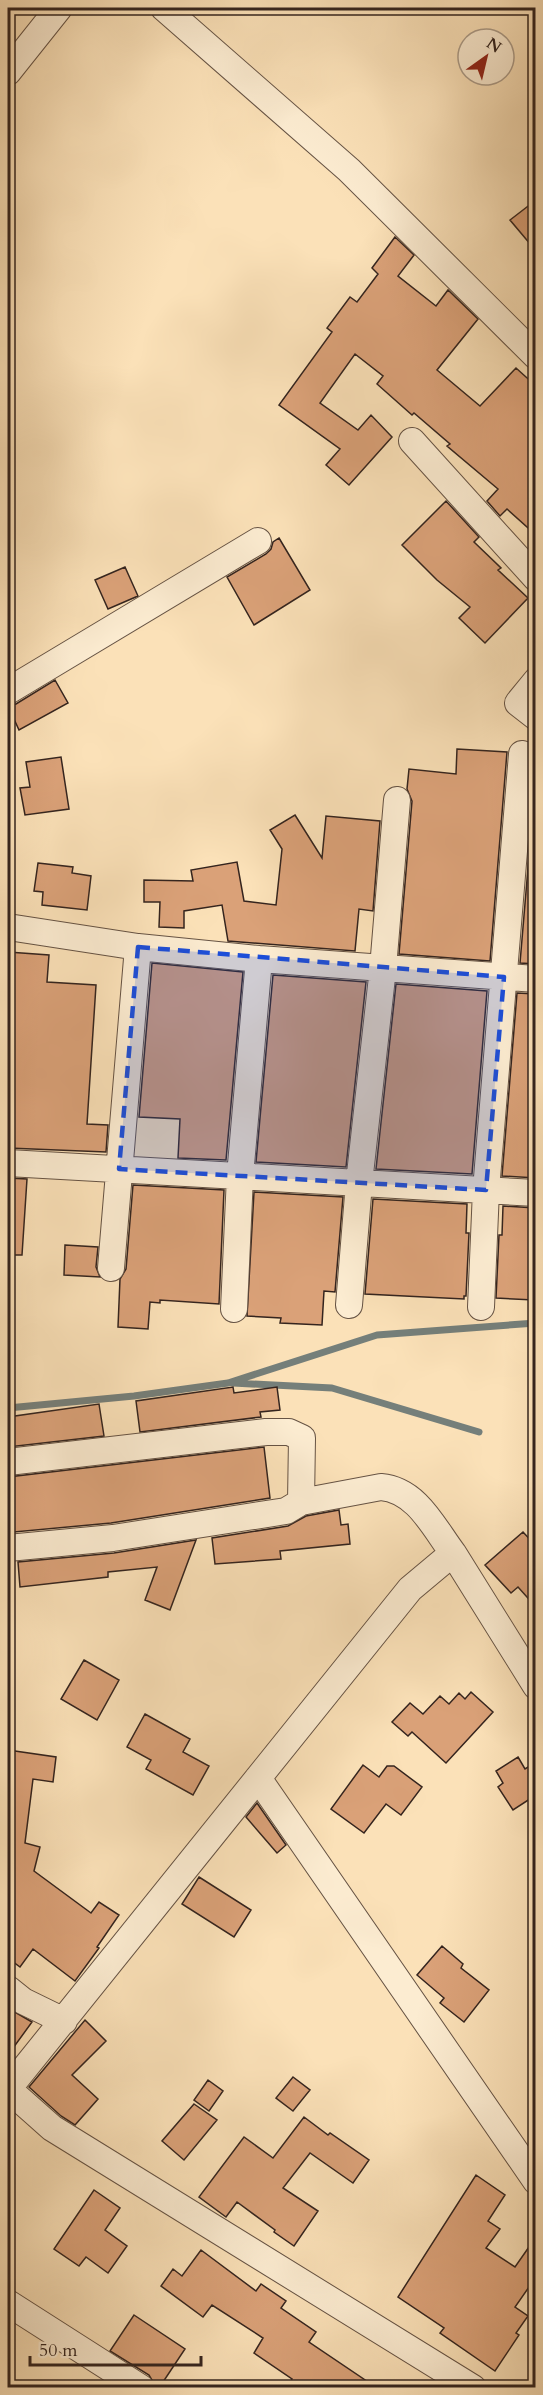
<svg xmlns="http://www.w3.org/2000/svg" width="543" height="2395" font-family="Cardo,serif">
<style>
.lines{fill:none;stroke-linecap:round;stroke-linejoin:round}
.stream{stroke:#757f7a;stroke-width:7}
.building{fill:#daa178;stroke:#34241e;stroke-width:1.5}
.minor-casing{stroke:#665344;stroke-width:28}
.minor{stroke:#fcecd1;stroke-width:26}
.marked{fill:#1d4ed8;fill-opacity:0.2;stroke:#1d4ed8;stroke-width:4.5;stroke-dasharray:12 8;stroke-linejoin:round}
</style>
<rect width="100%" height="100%" fill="#fbe1b8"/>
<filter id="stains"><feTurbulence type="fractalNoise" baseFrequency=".00333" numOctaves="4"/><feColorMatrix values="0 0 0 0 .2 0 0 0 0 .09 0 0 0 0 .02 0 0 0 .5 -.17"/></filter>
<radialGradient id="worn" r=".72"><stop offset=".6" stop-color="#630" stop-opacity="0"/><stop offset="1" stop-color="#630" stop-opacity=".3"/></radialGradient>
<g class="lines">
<path class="stream" d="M 233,1383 L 332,1388 L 479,1432
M 8,1408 L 134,1396 L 228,1383 L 377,1335 L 536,1323"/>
</g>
<path class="building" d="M 536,200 L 536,251 L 510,220 Z
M 395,237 L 414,255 L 398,276 L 436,306 L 448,290 L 478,319 L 437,370 L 480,406 L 516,368 L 536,386 L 536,535 L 507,509 L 500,516 L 487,501 L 498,489 L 447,446 L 450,444 L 414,413 L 412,415 L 377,384 L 383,376 L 355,354 L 320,403 L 358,430 L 371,415 L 392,437 L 349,485 L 326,465 L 340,449 L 279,405 L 332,332 L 327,328 L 350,297 L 357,302 L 378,274 L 372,268 Z
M 446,501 L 479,537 L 474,542 L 501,568 L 498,570 L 528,598 L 485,643 L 459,618 L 470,607 L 437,580 L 402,545 Z
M 279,538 L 310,590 L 254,625 L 227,577 L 266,554 L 271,549 L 273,542 Z
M 125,567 L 138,596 L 108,609 L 95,580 Z
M 55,680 L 68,703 L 19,730 L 8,706 L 16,704 Z
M 457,749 L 507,752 L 490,961 L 399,954 L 412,801 L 407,789 L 409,769 L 456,774 Z
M 61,757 L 69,809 L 25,815 L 20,788 L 30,787 L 26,762 Z
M 536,773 L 536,964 L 520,963 Z
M 295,815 L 322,858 L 326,816 L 380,821 L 373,911 L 359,909 L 355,951 L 228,941 L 222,905 L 184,911 L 184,928 L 159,927 L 160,902 L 144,902 L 144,880 L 193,881 L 191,870 L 237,862 L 244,901 L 276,905 L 282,849 L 270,830 Z
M 38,863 L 73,867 L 72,873 L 91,876 L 87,910 L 42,905 L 43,892 L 34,891 Z
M 8,952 L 49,955 L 47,982 L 96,985 L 87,1124 L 108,1125 L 106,1152 L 8,1148 Z
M 152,963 L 243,972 L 226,1160 L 178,1158 L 180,1119 L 139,1117 Z
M 273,975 L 366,982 L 346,1167 L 256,1162 Z
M 396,984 L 487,991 L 472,1174 L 376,1169 Z
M 517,993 L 536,994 L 536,1047 L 533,1046 L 530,1119 L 536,1119 L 536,1178 L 502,1176 Z
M 8,1178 L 27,1179 L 22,1255 L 8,1255 Z
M 133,1185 L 224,1190 L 219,1304 L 160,1300 L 160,1303 L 150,1302 L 148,1329 L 118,1327 L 120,1279 L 126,1269 Z
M 254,1192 L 343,1197 L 335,1292 L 324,1291 L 322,1325 L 280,1323 L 281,1318 L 247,1316 Z
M 373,1199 L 467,1204 L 466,1233 L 469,1233 L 466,1296 L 464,1296 L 464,1299 L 365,1294 Z
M 503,1206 L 536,1208 L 534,1300 L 496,1298 L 499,1235 L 502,1235 Z
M 65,1245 L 98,1247 L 96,1267 L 100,1277 L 64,1275 Z
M 233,1387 L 234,1393 L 277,1387 L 280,1410 L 260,1412 L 261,1417 L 140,1432 L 136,1401 Z
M 99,1404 L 104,1436 L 8,1447 L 8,1417 Z
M 264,1447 L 270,1498 L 111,1523 L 14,1532 L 14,1527 L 8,1528 L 8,1477 Z
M 339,1510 L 341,1525 L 348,1524 L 350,1544 L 280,1551 L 281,1559 L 215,1564 L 212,1538 L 288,1526 L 306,1516 Z
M 523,1532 L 536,1546 L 536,1607 L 518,1587 L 511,1593 L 485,1565 Z
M 196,1540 L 170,1610 L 145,1600 L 157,1567 L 108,1572 L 108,1577 L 20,1587 L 18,1562 L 114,1553 Z
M 84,1660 L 119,1680 L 97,1720 L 61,1699 Z
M 471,1692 L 493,1712 L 446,1763 L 412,1732 L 408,1736 L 392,1722 L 410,1703 L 423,1714 L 440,1696 L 449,1704 L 459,1693 L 465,1699 Z
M 145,1714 L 190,1739 L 183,1752 L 209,1766 L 193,1795 L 146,1769 L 151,1760 L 127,1747 Z
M 8,1750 L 56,1757 L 53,1782 L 33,1779 L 25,1843 L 40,1847 L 34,1871 L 91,1913 L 99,1902 L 119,1915 L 97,1947 L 99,1948 L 75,1981 L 33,1949 L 20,1967 L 8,1958 Z
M 518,1757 L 525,1769 L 536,1762 L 536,1795 L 513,1810 L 498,1787 L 503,1783 L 496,1771 Z
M 363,1765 L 379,1777 L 387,1766 L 394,1766 L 422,1787 L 401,1815 L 386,1804 L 364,1833 L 331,1809 Z
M 257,1803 L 286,1845 L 277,1853 L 246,1817 Z
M 199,1877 L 251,1910 L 234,1937 L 182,1904 Z
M 442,1946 L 463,1964 L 461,1968 L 489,1990 L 464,2022 L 440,2003 L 444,1998 L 417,1975 Z
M 8,2008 L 32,2022 L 8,2055 Z
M 85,2020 L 106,2041 L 72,2075 L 98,2099 L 75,2125 L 61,2116 L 29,2087 Z
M 293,2077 L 310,2090 L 293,2111 L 276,2098 Z
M 208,2080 L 223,2091 L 209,2111 L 194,2100 Z
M 194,2104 L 217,2120 L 184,2160 L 162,2141 Z
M 304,2117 L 328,2135 L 330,2133 L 369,2160 L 353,2183 L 310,2153 L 283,2188 L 318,2211 L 294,2246 L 274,2232 L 275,2230 L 237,2202 L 226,2217 L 199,2197 L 244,2137 L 273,2158 Z
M 476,2175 L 505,2195 L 488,2221 L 500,2229 L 486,2248 L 515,2267 L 536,2237 L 536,2277 L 515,2307 L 528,2316 L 516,2333 L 519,2335 L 495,2371 L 440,2333 L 444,2328 L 398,2297 Z
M 94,2190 L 120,2208 L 105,2230 L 127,2246 L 108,2273 L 86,2257 L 79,2266 L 54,2249 Z
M 201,2250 L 256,2291 L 261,2284 L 286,2301 L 281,2308 L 316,2332 L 309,2342 L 377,2388 L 286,2388 L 292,2379 L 254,2353 L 263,2338 L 212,2305 L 203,2317 L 161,2286 L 173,2269 L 182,2276 Z
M 134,2315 L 185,2349 L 159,2388 L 156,2387 L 149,2375 L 110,2351 Z"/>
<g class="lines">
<g class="minor-casing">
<path id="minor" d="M 164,8 L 349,170 L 536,356
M 8,72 L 59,8
M 412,441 L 536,578
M 536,681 L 518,703 L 536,717
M 8,691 L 258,541
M 8,927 L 138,947 L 259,959 L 536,979
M 8,1163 L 536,1193
M 111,1268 L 138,947
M 349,1305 L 359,1183 L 383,968 L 397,800
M 481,1307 L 486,1190 L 522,754
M 234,1309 L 240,1176 L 259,959
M 8,1462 L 266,1432 L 289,1432 L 302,1438 L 301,1502 L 286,1511 L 113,1538 L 8,1548
M 301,1502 L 381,1487 C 417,1490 434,1528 453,1553
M 258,1778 L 536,2181
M 8,1989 L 23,2001 L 64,2021
M 8,2303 L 141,2388
M 473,2388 L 52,2128 L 8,2089 L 410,1589 L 453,1553 L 536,1686"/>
</g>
<use href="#minor" class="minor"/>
</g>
<path class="marked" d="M 138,947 L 504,977 L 486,1190 L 119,1169 Z"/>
<rect width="543" height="2395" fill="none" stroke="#fbe1b8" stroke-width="30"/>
<rect x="9" y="9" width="525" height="2377" fill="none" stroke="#34241e" stroke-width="3"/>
<rect x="15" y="15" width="513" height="2365" fill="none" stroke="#34241e" stroke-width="1.5"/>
<g transform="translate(486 57) rotate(34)"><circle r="28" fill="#fcecd1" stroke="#ac9c89" stroke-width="1.5"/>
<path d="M0-4.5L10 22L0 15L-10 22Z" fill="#8f2418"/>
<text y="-9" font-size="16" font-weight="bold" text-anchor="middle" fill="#34241e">N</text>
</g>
<path d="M30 2356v9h171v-9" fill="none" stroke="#34241e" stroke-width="3"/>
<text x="39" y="2356" font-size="18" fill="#34241e" stroke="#fcecd1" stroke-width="4.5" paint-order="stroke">50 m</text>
<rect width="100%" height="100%" filter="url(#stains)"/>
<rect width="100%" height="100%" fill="url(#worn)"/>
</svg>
